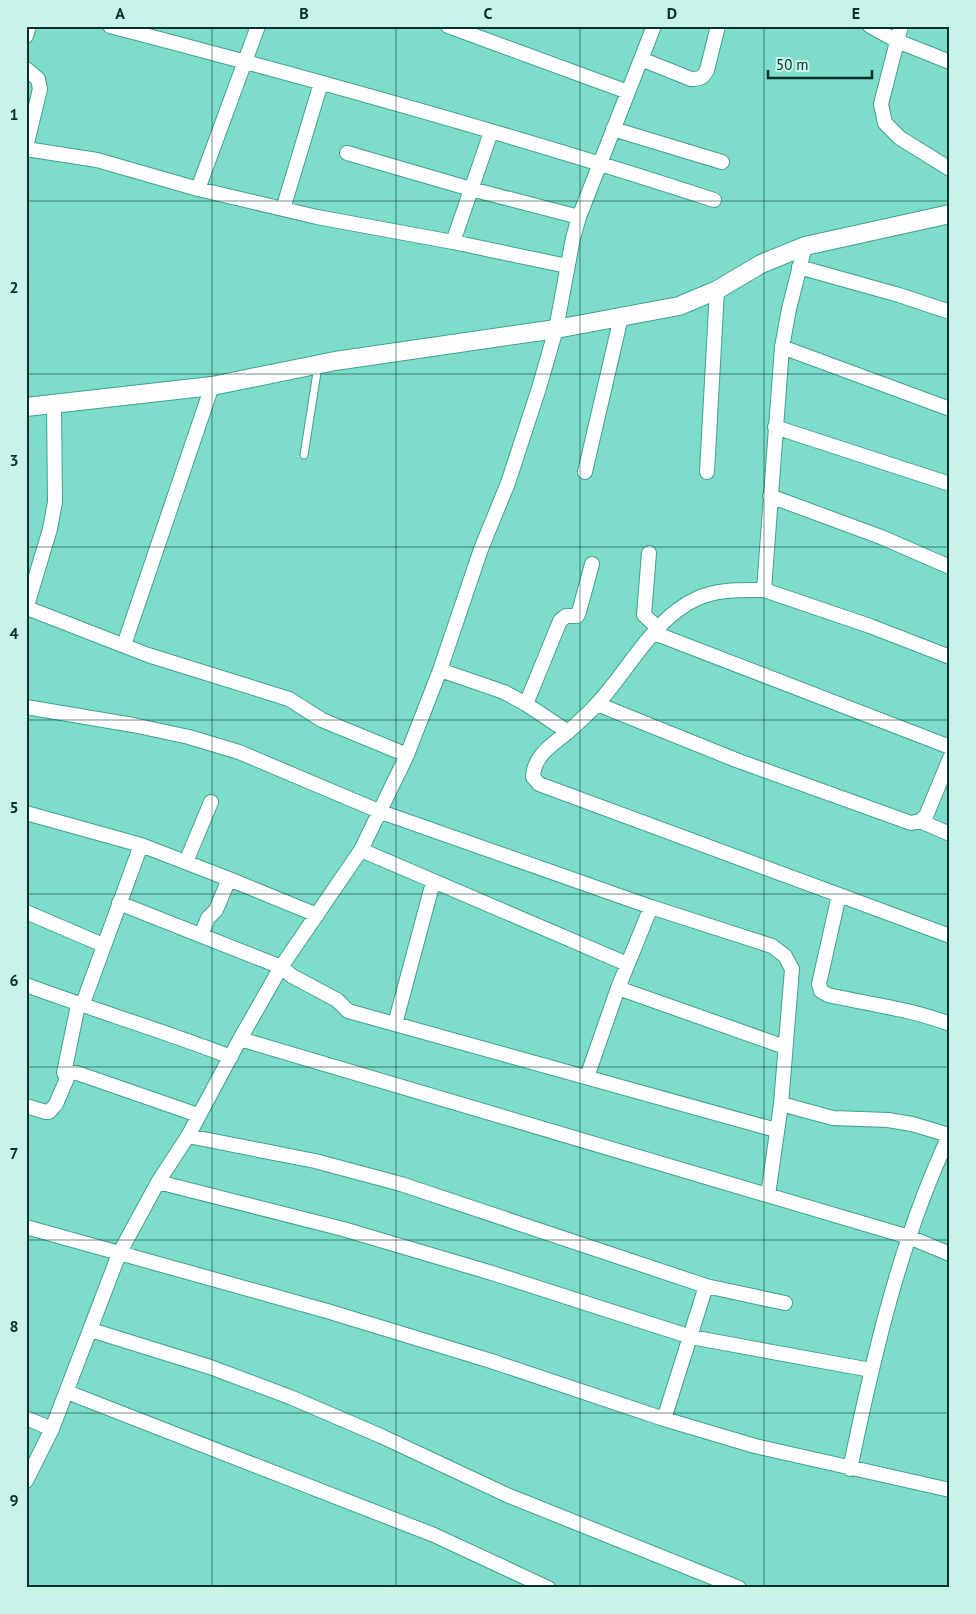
<svg xmlns="http://www.w3.org/2000/svg" width="976" height="1614" font-family="'PT Sans',sans-serif">
<style>
.lines{fill:none;stroke-linecap:round;stroke-linejoin:round}
.service-casing{stroke:#40a190;stroke-width:9}
.minor-casing{stroke:#40a190;stroke-width:16}
.tertiary-casing{stroke:#40a190;stroke-width:20}
.service{stroke:#fff;stroke-width:7}
.minor{stroke:#fff;stroke-width:14}
.tertiary{stroke:#fff;stroke-width:18}
.grid{fill:none;stroke:#06312a;stroke-width:1;stroke-opacity:0.55}
.neatline{fill:none;stroke:#06312a;stroke-width:2}
.grid-label{font-size:16px;text-anchor:middle;font-weight:bold;fill:#06312a}
</style>
<rect width="100%" height="100%" fill="#7ddcca"/>
<g class="lines">
<g class="service-casing">
<path id="service" d="M 304,455 L 318,366"/>
</g>
<g class="minor-casing">
<path id="minor" d="M 110,26 C 313,79 515,135 714,200
M 448,26 L 628,92
M 870,26 L 897,41 L 950,62
M 901,26 L 881,104 L 885,123 L 900,138 L 950,169
M 26,36 L 29,26
M 641,59 L 691,79 C 700,79 703,78 707,70 L 718,26
M 26,69 L 38,79 L 40,89 L 26,147
M 613,129 L 722,162
M 26,149 L 97,160 L 198,189 L 317,217 L 453,242 L 567,266
M 347,153 L 471,189 L 579,217
M 198,189 L 258,26
M 283,209 L 321,83
M 453,242 L 491,132
M 805,246 L 789,309 L 782,347 L 764,590 C 741,590 717,589 696,599 C 654,618 628,671 597,704 C 589,713 579,722 569,731 C 554,744 534,754 533,777 L 539,784 L 950,936
M 799,267 L 899,295 L 950,312
M 782,347 L 950,409
M 775,427 L 950,484
M 585,472 L 621,317
M 707,472 L 717,290
M 770,496 L 881,537 L 950,567
M 649,553 L 644,615 L 659,629
M 764,590 L 870,626 L 950,657
M 27,608 L 148,655 L 289,699 L 322,720 L 407,755
M 26,609 L 50,529 L 55,502 L 54,403
M 654,633 L 950,747
M 124,645 L 212,386
M 440,670 L 504,692 L 526,704 L 568,732
M 526,704 L 560,621 L 566,616 L 577,616 L 579,612 L 592,564
M 597,704 L 736,760 L 911,823 L 920,821 L 926,816 L 950,758
M 26,707 L 133,725 L 189,737 L 239,752 L 381,812 L 651,907 L 772,946 L 785,956 L 792,969 L 781,1104 L 768,1195
M 26,813 L 141,845 L 229,879 L 317,915
M 920,821 L 950,834
M 361,850 L 627,964
M 186,862 L 211,802
M 839,895 L 819,984 L 821,991 L 828,995 C 869,1004 911,1009 950,1024
M 119,903 L 281,967 L 292,976 L 337,1000 L 348,1011 L 776,1130
M 26,912 L 103,945
M 201,935 L 208,918 L 216,910 L 229,879
M 26,985 C 94,1010 164,1031 231,1057
M 618,988 L 785,1047
M 395,1024 L 433,882
M 240,1039 L 909,1237 L 950,1254
M 64,1073 L 78,1005 L 82,1006 L 141,845
M 587,1077 L 618,988 L 651,907
M 781,1104 L 833,1118 L 888,1120 L 912,1124 L 949,1135
M 26,1106 L 46,1112 L 49,1112 L 56,1104 L 68,1076 L 71,1073 L 77,1073 L 198,1115
M 188,1136 L 315,1161 L 401,1184 L 706,1286 L 785,1303
M 158,1182 L 343,1229 L 492,1273 L 691,1337 L 871,1370
M 26,1227 L 327,1311 L 491,1361 L 664,1419 L 755,1446 L 950,1490
M 91,1330 L 210,1367 L 290,1397 L 381,1436 L 507,1495 L 739,1588
M 67,1392 L 434,1535 L 548,1588
M 26,1418 L 52,1429
M 664,1419 L 706,1286
M 850,1469 C 874,1354 900,1240 950,1134
M 26,1481 L 52,1429 L 119,1254 L 158,1182 L 188,1136 L 240,1039 L 281,967 L 361,850 L 407,755 L 440,670 L 481,549 L 508,483 L 539,388 L 556,329 L 573,238 L 579,217 L 654,26"/>
</g>
<g class="tertiary-casing">
<path id="tertiary" d="M 26,407 L 212,386 L 335,361 L 556,329 L 679,306 L 717,290 L 761,264 L 805,246 L 950,214"/>
</g>
<use href="#service" class="service"/>
<use href="#minor" class="minor"/>
<use href="#tertiary" class="tertiary"/>
</g>
<path class="grid" d="M 212,26 L 212,1588M 396,26 L 396,1588M 580,26 L 580,1588M 764,26 L 764,1588M 26,201 L 950,201M 26,374 L 950,374M 26,547 L 950,547M 26,720 L 950,720M 26,894 L 950,894M 26,1067 L 950,1067M 26,1240 L 950,1240M 26,1413 L 950,1413"/>
<rect width="976" height="1614" fill="none" stroke="#c7f3e9" stroke-width="55"/>
<path d="M768 70v8h104v-8" fill="none" stroke="#06312a" stroke-width="2.5"/>
<text x="776" y="70" font-size="15" fill="#06312a" stroke="#c7f3e9" stroke-width="4" paint-order="stroke">50 m</text>
<rect x="28" y="28" width="920" height="1558" class="neatline"/>
<g class="grid-label">
<text x="120" y="19">A</text>
<text x="304" y="19">B</text>
<text x="488" y="19">C</text>
<text x="672" y="19">D</text>
<text x="856" y="19">E</text>
<text x="14" y="120">1</text>
<text x="14" y="293">2</text>
<text x="14" y="466">3</text>
<text x="14" y="639">4</text>
<text x="14" y="813">5</text>
<text x="14" y="986">6</text>
<text x="14" y="1159">7</text>
<text x="14" y="1332">8</text>
<text x="14" y="1506">9</text>
</g>
</svg>
